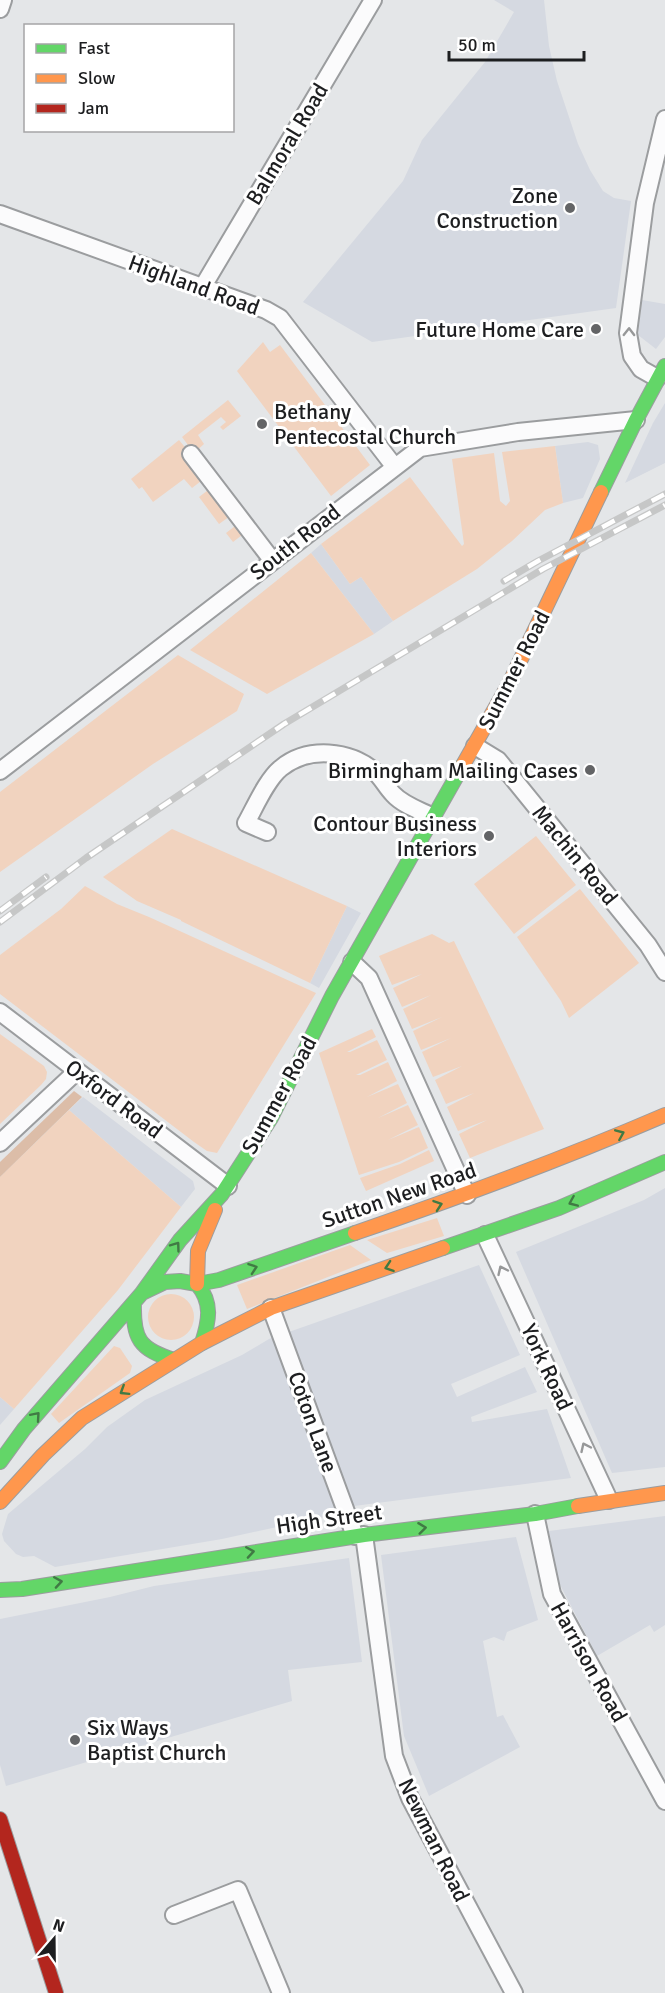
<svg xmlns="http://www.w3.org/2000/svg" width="665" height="1993" font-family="Signika,sans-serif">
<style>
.built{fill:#d5d9e1}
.green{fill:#f1d3bf}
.forest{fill:#dcbda8}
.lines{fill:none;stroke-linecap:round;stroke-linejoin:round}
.street-casing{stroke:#9b9d9f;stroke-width:20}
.fast-casing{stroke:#9b9d9f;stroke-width:16}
.slow-casing{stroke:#9b9d9f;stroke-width:16}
.jam-casing{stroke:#9b9d9f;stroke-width:16}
.street{stroke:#fbfbfc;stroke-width:16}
.fast{stroke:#63d668;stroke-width:14}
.slow{stroke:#ff974d;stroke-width:14}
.jam{stroke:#b3261e;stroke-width:14}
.rail-casing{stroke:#c6c7c7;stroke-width:7}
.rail{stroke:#fff;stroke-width:4.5;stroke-dasharray:14;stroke-linecap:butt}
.oneway{stroke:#979899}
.oneway2{stroke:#407a44}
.poi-dot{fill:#636466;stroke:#fff;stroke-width:2}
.labels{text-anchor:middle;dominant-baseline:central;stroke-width:6;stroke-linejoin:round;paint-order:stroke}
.street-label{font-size:22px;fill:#1d1e20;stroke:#fff}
.poi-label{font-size:22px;fill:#1d1e20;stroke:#fff;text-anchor:end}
</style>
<rect width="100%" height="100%" fill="#e4e6e8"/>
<path class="built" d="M 494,0 L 544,0 L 549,46 L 557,81 L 578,144 L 590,170 L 603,191 L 614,198 L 631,201 L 616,308 L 372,342 L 303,302 L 403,181 L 422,140 L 485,62 L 514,12 Z
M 642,300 L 665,304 L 665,337 L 656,349 L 638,335 Z
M 665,403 L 665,463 L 625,483 L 653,423 Z
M 588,442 L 598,445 L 600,459 L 583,498 L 563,503 L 555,446 Z
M 321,544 L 350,584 L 361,577 L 393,621 L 374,634 L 311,553 Z
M 347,906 L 361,913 L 319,988 L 310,983 Z
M 83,1097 L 193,1181 L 195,1189 L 181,1207 L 69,1110 Z
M 665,1188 L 665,1467 L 612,1473 L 516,1252 L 644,1200 Z
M 479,1265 L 520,1355 L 451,1384 L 457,1397 L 525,1367 L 537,1392 L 471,1417 L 472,1422 L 547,1409 L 571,1478 L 354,1506 L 337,1514 L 222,1539 L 55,1567 L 34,1556 L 23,1557 L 16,1554 L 4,1541 L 2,1534 L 8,1514 L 85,1449 L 107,1427 L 145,1400 L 242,1355 L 269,1339 Z
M 0,1397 L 14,1409 L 0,1425 Z
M 665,1516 L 665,1625 L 654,1632 L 650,1625 L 597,1656 L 556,1577 L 549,1531 Z
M 516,1537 L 538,1620 L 507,1632 L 504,1641 L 494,1637 L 483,1641 L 497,1717 L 503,1715 L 520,1747 L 429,1796 L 404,1736 L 381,1555 Z
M 349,1558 L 362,1662 L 288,1670 L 292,1701 L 6,1786 L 0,1765 L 0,1619 L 110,1597 L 154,1586 Z"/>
<path class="green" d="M 263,342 L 270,352 L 280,345 L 370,465 L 331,496 L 237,371 Z
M 228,400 L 241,416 L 223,430 L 220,427 L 226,422 L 221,417 L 198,435 L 204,444 L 194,453 L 182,437 Z
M 179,440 L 193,457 L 205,478 L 192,488 L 184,479 L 153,502 L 142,487 L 139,489 L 131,479 Z
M 555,446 L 563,503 L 545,510 L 512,541 L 477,569 L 393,621 L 361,577 L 350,584 L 321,544 L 410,477 L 462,546 L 464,544 L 452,459 L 494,453 L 500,501 L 506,506 L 510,501 L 502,452 Z
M 212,487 L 233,514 L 219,524 L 199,497 Z
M 239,523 L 246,532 L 233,542 L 226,533 Z
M 311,553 L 374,634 L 267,694 L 190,650 Z
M 178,655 L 244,694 L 237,711 L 153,764 L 0,872 L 0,792 Z
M 172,829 L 347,906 L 310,983 L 181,921 L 181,920 L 137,901 L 103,877 Z
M 536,836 L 576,885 L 514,934 L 474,884 Z
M 85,886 L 117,904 L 149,917 L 316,993 L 217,1153 L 207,1151 L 194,1142 L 0,994 L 0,955 L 61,909 Z
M 580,889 L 639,963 L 569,1018 L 561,1001 L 517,937 Z
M 432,934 L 449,943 L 454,941 L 544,1129 L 470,1158 L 459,1134 L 487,1120 L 458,1131 L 447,1107 L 474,1093 L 446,1104 L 435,1080 L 462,1066 L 433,1077 L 422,1052 L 451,1038 L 421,1050 L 413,1031 L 442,1017 L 412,1029 L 403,1009 L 431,995 L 402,1007 L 393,988 L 422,974 L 392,985 L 379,956 Z
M 372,1029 L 376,1037 L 347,1052 L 350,1052 L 377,1040 L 387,1060 L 356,1075 L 360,1075 L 388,1062 L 397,1081 L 367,1097 L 398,1084 L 407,1103 L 378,1118 L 408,1105 L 418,1125 L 388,1140 L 419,1127 L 428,1148 L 399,1162 L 359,1175 L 319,1053 Z
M 0,1034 L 44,1066 L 47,1072 L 46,1079 L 41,1085 L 0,1124 Z
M 69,1110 L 181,1207 L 118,1290 L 14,1409 L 0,1397 L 0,1177 Z
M 429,1150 L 434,1161 L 366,1191 L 360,1178 L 400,1164 Z
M 437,1218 L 444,1236 L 387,1253 L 367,1240 Z
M 350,1245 L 371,1260 L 247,1309 L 237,1285 Z
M148 1317a23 23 0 1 1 46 0a23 23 0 1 1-46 0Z
M 114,1346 L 120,1348 L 132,1366 L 130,1373 L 59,1423 L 51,1414 Z"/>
<path class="forest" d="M 74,1091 L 82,1097 L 0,1177 L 0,1162 Z"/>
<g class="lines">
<g class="street-casing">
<path id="street" d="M 0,9 L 3,0
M 0,214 L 266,310 L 280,318 L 394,466
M 202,288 L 373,0
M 657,378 L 641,369 L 632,356 L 628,333 L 645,203 L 665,119
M 191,454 L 272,560
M 475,746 L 498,760 L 648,945 L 665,972
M 0,771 L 420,448 L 518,432 L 636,420
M 267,832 L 246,823 C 255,807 267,779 281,768 C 308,746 350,750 375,772 C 382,778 386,787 393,794 C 403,805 419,810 433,817
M 352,962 L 369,978 L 467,1195
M 0,1012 L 228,1186
M 0,1143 L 77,1071
M 485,1235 L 609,1500
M 271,1308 L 355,1536
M 535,1514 L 552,1594 L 665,1801
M 364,1535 L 394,1756 L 410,1798 L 514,1993
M 174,1915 L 238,1890 L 281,1993"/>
</g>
<g class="fast-casing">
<path id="fast" d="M 601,492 L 636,420 L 665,366
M 443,1248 L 559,1208 L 665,1162
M 197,1284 C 213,1303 209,1321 202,1343
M 142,1293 L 180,1240 L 222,1194 L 271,1118 L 332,996 L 463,765
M 134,1303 C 133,1339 139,1349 174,1360
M 0,1462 L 24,1429 L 142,1293 L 165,1282 L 180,1281 L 197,1284 L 219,1280 L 355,1233
M 0,1590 L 22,1589 L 364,1535 L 535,1514 L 578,1506"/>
</g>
<g class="slow-casing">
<path id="slow" d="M 463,765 L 509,684 L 601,492
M 355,1233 C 460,1197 563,1159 665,1115
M 197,1284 L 198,1251 L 215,1210
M 0,1502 L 43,1455 L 82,1418 L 202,1343 L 271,1308 L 443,1248
M 578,1506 L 665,1493"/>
</g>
<g class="jam-casing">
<path id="jam" d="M 0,1819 L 56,1993"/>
</g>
<use href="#street" class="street"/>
<use href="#fast" class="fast"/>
<use href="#slow" class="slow"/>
<use href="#jam" class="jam"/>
<g class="rail-casing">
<path id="rail" d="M 504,581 L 538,561 L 665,494
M 0,911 L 46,877
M 0,922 L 86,858 L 284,724 L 543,569 L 665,505"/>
</g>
<use href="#rail" class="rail"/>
</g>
<defs><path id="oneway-chevron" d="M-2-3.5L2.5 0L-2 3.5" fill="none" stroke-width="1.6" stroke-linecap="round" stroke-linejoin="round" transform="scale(1.5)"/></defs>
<g class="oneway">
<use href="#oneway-chevron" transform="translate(629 332) rotate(-89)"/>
<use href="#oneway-chevron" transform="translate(502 1270) rotate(-115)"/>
<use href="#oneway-chevron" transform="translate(585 1447) rotate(-115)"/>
</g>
<g class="oneway2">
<use href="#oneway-chevron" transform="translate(620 1134) rotate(-23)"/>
<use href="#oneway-chevron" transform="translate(573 1202) rotate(157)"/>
<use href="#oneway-chevron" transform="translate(438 1205) rotate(-19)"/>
<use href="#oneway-chevron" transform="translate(176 1246) rotate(-54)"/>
<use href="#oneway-chevron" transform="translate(389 1267) rotate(161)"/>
<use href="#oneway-chevron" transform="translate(253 1268) rotate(-19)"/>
<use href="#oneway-chevron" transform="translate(124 1391) rotate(148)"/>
<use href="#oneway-chevron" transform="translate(36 1416) rotate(-49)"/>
<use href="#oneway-chevron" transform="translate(422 1528) rotate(-7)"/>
<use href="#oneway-chevron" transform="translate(250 1552) rotate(-9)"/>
<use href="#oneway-chevron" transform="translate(58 1582) rotate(-9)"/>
</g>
<g class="poi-dot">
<circle cx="570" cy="208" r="6"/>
<circle cx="596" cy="329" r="6"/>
<circle cx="262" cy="424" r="6"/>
<circle cx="590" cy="770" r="6"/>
<circle cx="489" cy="836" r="6"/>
<circle cx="75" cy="1740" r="6"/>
</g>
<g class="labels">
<g class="street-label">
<text transform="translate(287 144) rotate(-59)">Balmoral Road</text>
<text transform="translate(194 285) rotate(20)">Highland Road</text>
<text transform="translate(295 542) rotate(-38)">South Road</text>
<text transform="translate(514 670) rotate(-63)">Summer Road</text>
<text transform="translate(575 855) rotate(51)">Machin Road</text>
<text transform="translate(279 1095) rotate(-61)">Summer Road</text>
<text transform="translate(114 1099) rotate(37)">Oxford Road</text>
<text transform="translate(399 1195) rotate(-19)">Sutton New Road</text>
<text transform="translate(547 1367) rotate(65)">York Road</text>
<text transform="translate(313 1422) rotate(70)">Coton Lane</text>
<text transform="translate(329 1519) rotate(-8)">High Street</text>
<text transform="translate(589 1662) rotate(61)">Harrison Road</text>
<text transform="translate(434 1840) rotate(64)">Newman Road</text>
</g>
<g class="poi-label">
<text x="558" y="195">Zone<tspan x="558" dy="25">Construction</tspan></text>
<text x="584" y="329">Future Home Care</text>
<text x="274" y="411" text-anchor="start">Bethany<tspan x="274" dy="25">Pentecostal Church</tspan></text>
<text x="578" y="770">Birmingham Mailing Cases</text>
<text x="477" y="823">Contour Business<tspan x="477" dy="25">Interiors</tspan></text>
<text x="87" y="1727" text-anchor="start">Six Ways<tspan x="87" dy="25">Baptist Church</tspan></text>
</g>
</g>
<rect x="24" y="24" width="210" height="108" fill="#ffffff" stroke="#a5a5a6" stroke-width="1.5"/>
<rect x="36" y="44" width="30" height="9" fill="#63d668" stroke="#a5a5a6" stroke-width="1.5"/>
<text x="78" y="54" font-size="18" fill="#1d1e20">Fast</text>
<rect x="36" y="74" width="30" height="9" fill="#ff974d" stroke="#a5a5a6" stroke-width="1.5"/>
<text x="78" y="84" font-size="18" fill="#1d1e20">Slow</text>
<rect x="36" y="104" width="30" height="9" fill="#b3261e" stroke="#a5a5a6" stroke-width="1.5"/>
<text x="78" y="114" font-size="18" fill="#1d1e20">Jam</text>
<g transform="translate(54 1939) rotate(20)" stroke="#ffffff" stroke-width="4.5" paint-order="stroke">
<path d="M0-4.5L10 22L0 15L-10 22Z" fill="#1d1e20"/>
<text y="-9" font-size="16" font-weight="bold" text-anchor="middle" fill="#1d1e20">N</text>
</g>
<path d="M449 51v9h135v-9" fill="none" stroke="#1d1e20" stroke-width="3"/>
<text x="458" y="51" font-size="18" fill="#1d1e20" stroke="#ffffff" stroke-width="4.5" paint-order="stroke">50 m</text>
</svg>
